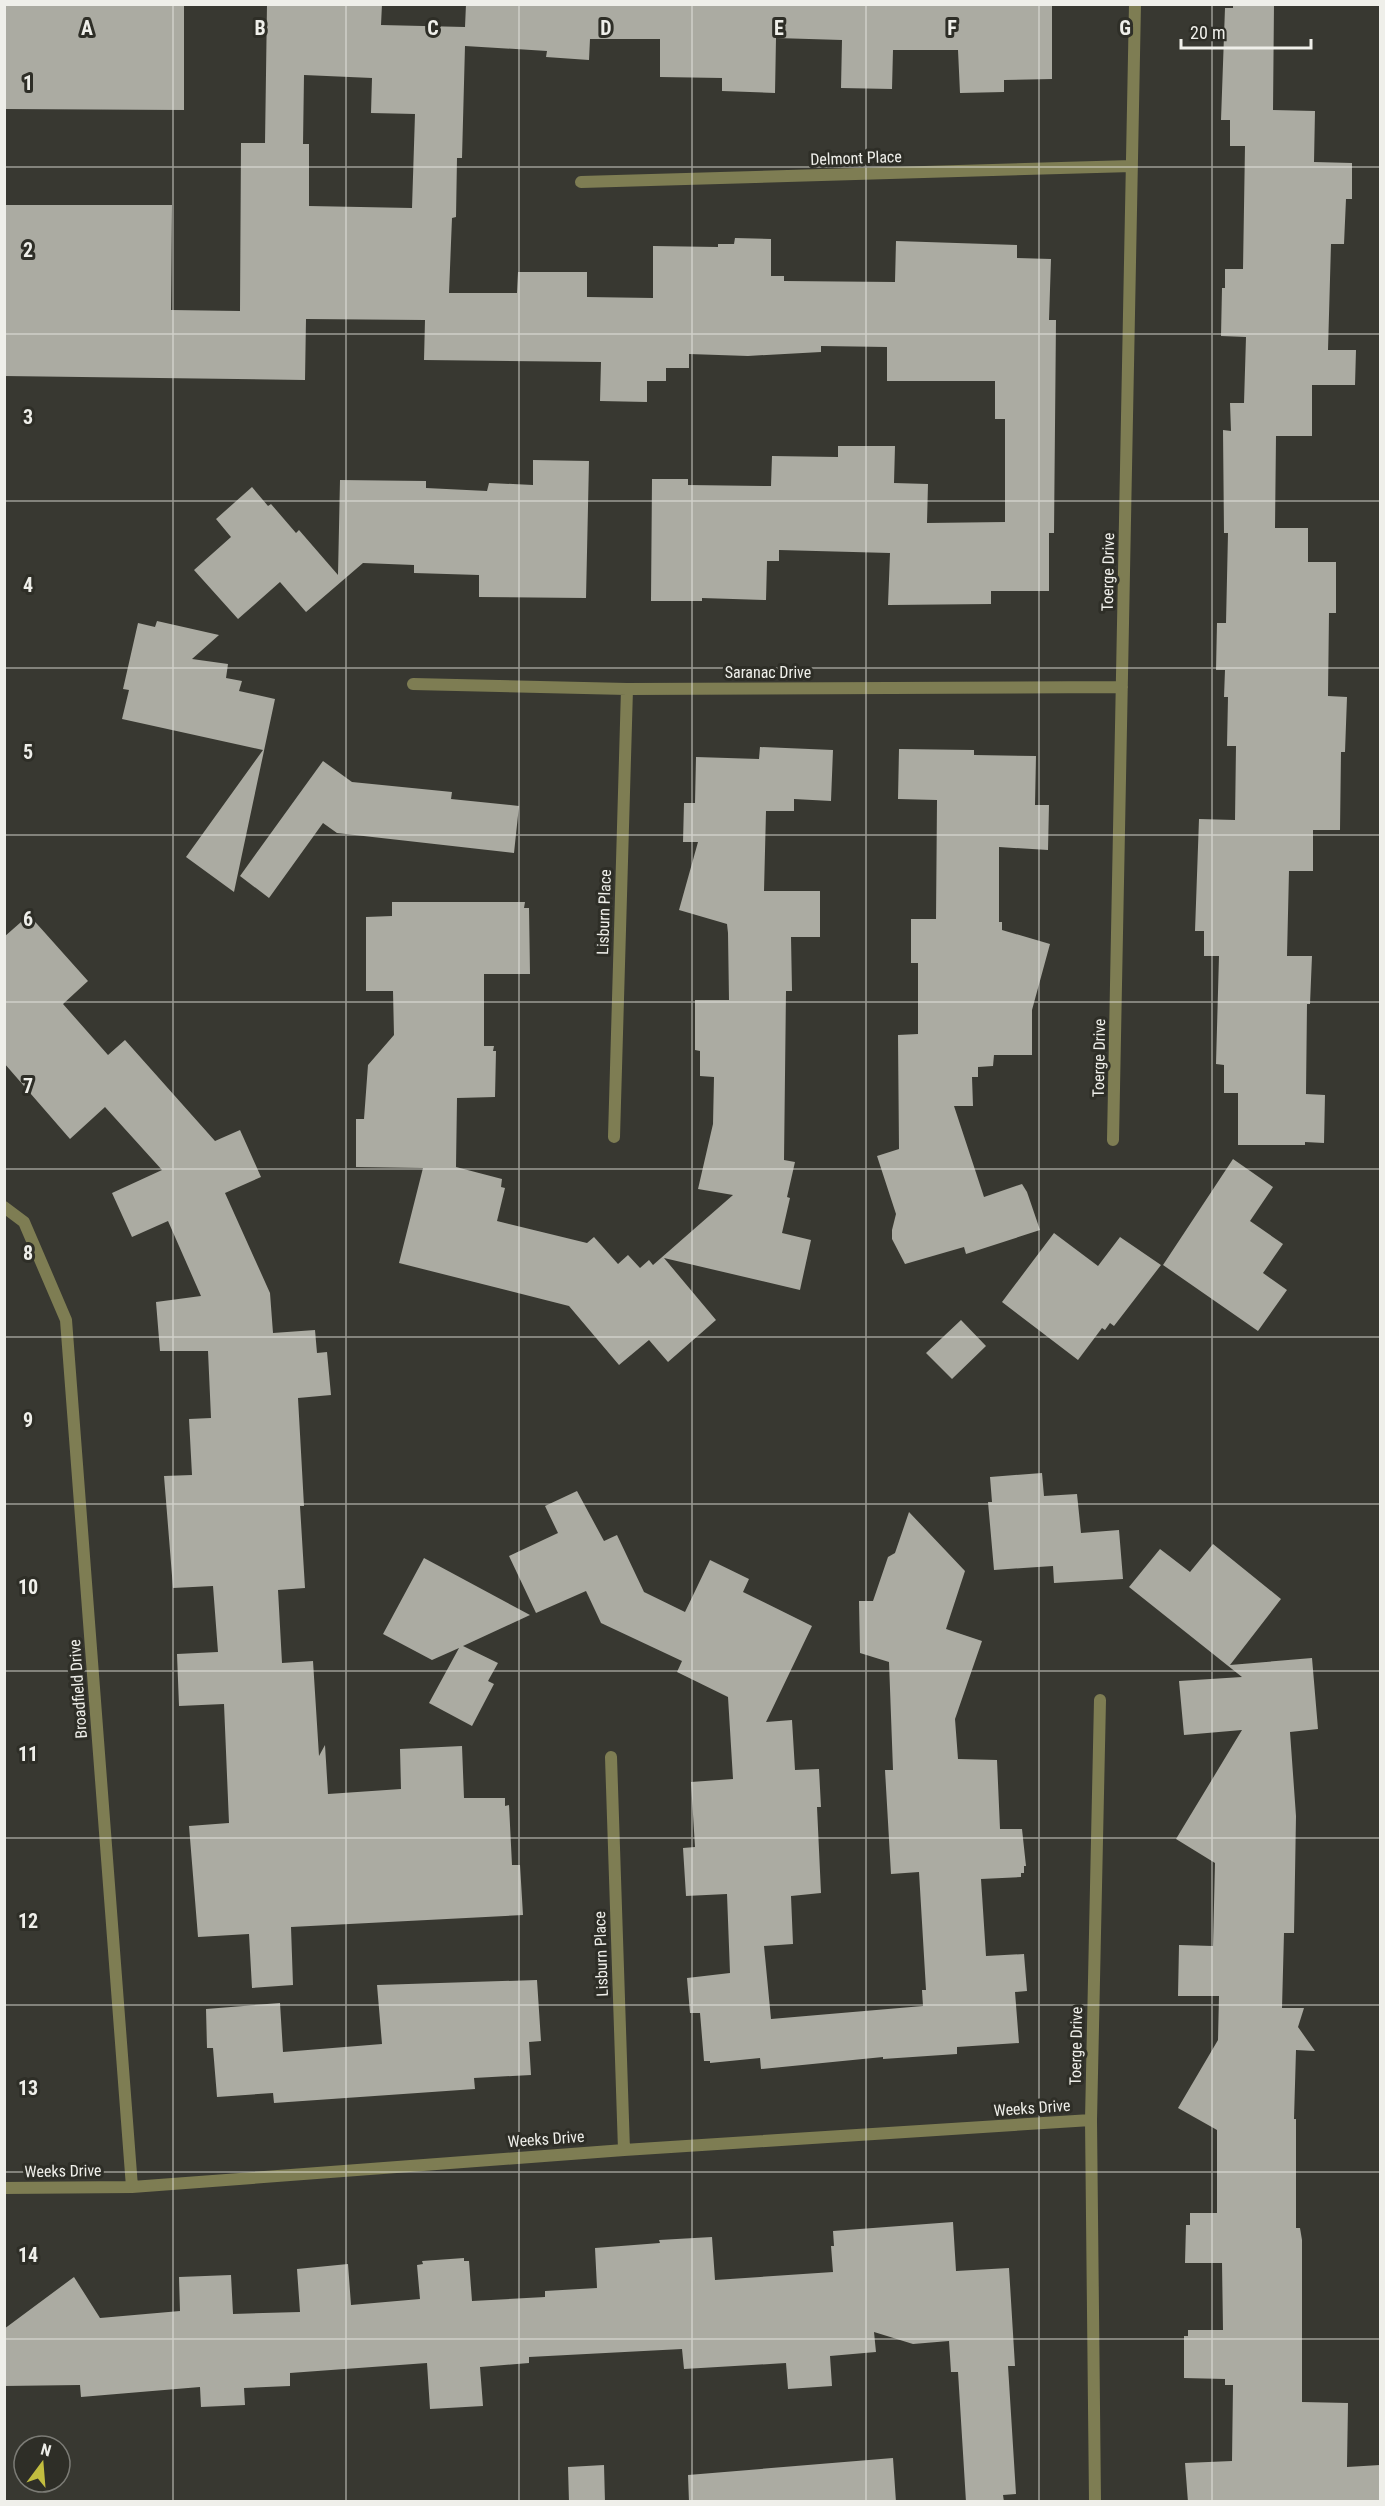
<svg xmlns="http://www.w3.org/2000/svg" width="1385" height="2506" font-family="'Roboto Condensed',sans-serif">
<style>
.building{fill:#ababa2;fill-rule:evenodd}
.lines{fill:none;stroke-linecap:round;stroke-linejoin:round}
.street{stroke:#7e7d53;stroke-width:12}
.grid{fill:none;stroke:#efefea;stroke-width:1.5;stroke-opacity:0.55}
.labels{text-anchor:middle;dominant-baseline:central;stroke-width:6;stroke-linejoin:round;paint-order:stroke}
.street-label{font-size:16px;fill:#efefea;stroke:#2e2e27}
.grid-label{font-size:20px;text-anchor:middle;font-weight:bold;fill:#efefea;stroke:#2e2e27;stroke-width:6;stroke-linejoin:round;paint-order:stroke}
</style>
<rect width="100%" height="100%" fill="#383831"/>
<path class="building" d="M 4,4 L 184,4 L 184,110 L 4,109 Z
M 267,4 L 382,4 L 381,25 L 465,27 L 466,4 L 1052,4 L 1052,79 L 1004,80 L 1004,92 L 960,93 L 958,50 L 893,50 L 892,89 L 841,88 L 842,40 L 776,38 L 775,93 L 722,91 L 722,78 L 660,77 L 660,39 L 590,39 L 589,60 L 546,57 L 547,51 L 465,46 L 462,158 L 457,158 L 456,217 L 452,218 L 449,293 L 517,293 L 518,272 L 587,272 L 587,297 L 653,298 L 653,246 L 718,247 L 718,244 L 734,244 L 735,238 L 771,239 L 771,276 L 784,276 L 784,281 L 895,282 L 896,241 L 1017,245 L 1017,258 L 1051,259 L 1049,320 L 1056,320 L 1054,533 L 1049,533 L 1049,591 L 991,591 L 991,604 L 888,605 L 890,553 L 779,550 L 779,561 L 767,561 L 766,600 L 702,598 L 702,601 L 651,601 L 652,479 L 688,479 L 688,485 L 771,486 L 772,456 L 838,457 L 838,446 L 895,446 L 894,483 L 928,484 L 927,523 L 1005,522 L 1005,419 L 995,419 L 995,381 L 887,381 L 887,347 L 821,346 L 821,352 L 748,356 L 689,354 L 689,368 L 666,368 L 666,381 L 647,381 L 647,402 L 600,401 L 601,362 L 424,360 L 425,320 L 306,319 L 305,380 L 4,376 L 4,205 L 172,205 L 171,310 L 240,311 L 241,143 L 265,143 ZM 304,75 L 372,78 L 371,113 L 415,114 L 412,208 L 309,206 L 309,144 L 303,144 Z
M 1233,4 L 1274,4 L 1273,110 L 1315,111 L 1314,162 L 1352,163 L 1352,199 L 1346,199 L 1344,244 L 1331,244 L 1328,350 L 1356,350 L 1355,385 L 1312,385 L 1312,436 L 1276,436 L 1275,528 L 1308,528 L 1308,562 L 1336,562 L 1336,613 L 1329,613 L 1328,696 L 1347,697 L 1345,752 L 1341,752 L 1340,830 L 1313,830 L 1313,871 L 1289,871 L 1287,956 L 1312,956 L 1310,1004 L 1307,1004 L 1306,1094 L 1325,1095 L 1324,1143 L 1305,1142 L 1305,1145 L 1238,1145 L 1238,1093 L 1224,1093 L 1224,1065 L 1216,1064 L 1219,956 L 1204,956 L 1204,931 L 1195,931 L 1199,819 L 1235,820 L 1236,746 L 1227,746 L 1228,697 L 1224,697 L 1225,670 L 1216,670 L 1217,623 L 1226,623 L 1228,533 L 1224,533 L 1223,430 L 1231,431 L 1230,403 L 1244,403 L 1246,337 L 1221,336 L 1222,288 L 1225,288 L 1225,269 L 1243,269 L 1245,146 L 1230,146 L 1230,120 L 1221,120 L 1225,8 L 1233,8 Z
M 533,460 L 589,461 L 586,598 L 479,597 L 479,575 L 414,573 L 414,565 L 363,563 L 306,612 L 280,582 L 238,619 L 194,570 L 231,537 L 216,519 L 252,487 L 268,506 L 271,504 L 296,533 L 299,530 L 338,575 L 340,480 L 426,481 L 426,488 L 487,491 L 489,483 L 533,485 Z
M 157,621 L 219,635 L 192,659 L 228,664 L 226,678 L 242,681 L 239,691 L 275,699 L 234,892 L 186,857 L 263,750 L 122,719 L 129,690 L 123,689 L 138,623 L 155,627 Z
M 760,747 L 833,750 L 831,801 L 794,799 L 794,811 L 766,811 L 764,891 L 820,891 L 820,937 L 791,937 L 792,991 L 786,991 L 784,1160 L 795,1162 L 787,1197 L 790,1198 L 782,1233 L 811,1240 L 800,1290 L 664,1258 L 716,1320 L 668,1362 L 649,1340 L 619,1365 L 569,1306 L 399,1263 L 423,1168 L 356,1167 L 356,1119 L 364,1119 L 368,1065 L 394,1035 L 393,991 L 366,991 L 366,917 L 392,916 L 392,902 L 525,902 L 524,908 L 529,908 L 530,974 L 484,974 L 484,1046 L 494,1046 L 493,1051 L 496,1051 L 495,1097 L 457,1098 L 456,1167 L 502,1179 L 501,1187 L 505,1188 L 497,1221 L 587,1243 L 594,1237 L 618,1264 L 628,1255 L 640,1268 L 649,1260 L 653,1265 L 733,1195 L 698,1189 L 713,1124 L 714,1077 L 700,1076 L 700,1051 L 695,1050 L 695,1000 L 729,1000 L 728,933 L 727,924 L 679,910 L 698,842 L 683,842 L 684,803 L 695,803 L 696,757 L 759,759 Z
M 899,749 L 974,750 L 974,755 L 1036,756 L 1035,805 L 1049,805 L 1048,850 L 999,847 L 999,922 L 1002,922 L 1002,930 L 1050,944 L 1032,1010 L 1032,1055 L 994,1055 L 993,1066 L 978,1067 L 978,1077 L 972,1077 L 973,1106 L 954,1106 L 984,1197 L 1022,1184 L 1027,1192 L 1040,1230 L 966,1254 L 964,1247 L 905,1264 L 892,1239 L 892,1230 L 896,1214 L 877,1156 L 899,1149 L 898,1035 L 918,1034 L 918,963 L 911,963 L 911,919 L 936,919 L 937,800 L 898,799 Z
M 323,761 L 352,782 L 452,792 L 451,799 L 519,806 L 514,853 L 337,833 L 323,823 L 269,898 L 240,876 Z
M 29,915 L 88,981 L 63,1004 L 108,1055 L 125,1040 L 215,1141 L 240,1130 L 261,1177 L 225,1193 L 270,1293 L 273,1333 L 315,1330 L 317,1353 L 327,1352 L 331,1395 L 298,1398 L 304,1506 L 300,1506 L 305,1588 L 278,1590 L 282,1663 L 313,1661 L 319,1756 L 325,1745 L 328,1794 L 401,1789 L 400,1749 L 462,1746 L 464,1798 L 505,1798 L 505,1806 L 509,1805 L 512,1865 L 520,1865 L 523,1915 L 291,1927 L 293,1985 L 252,1988 L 249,1934 L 198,1937 L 189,1826 L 229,1823 L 224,1704 L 179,1706 L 177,1654 L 218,1652 L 213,1586 L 173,1588 L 164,1476 L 192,1475 L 189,1419 L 211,1418 L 208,1351 L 160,1351 L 156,1302 L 201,1296 L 168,1221 L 132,1237 L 112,1193 L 162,1170 L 105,1107 L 70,1139 L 4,1063 L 4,937 Z
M 1233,1159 L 1273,1187 L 1250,1221 L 1283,1244 L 1263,1273 L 1287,1290 L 1258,1331 L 1163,1265 Z
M 1054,1233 L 1098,1266 L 1120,1237 L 1161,1265 L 1114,1326 L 1110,1323 L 1105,1330 L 1102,1328 L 1078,1360 L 1002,1302 Z
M 961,1320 L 986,1346 L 952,1379 L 926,1353 Z
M 1042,1473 L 1044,1496 L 1077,1494 L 1081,1533 L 1119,1530 L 1123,1579 L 1054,1583 L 1053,1566 L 994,1570 L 988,1502 L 992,1502 L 990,1477 Z
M 577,1491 L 604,1541 L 617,1535 L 644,1592 L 685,1612 L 710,1560 L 749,1579 L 743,1592 L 812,1626 L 766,1722 L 792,1720 L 795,1770 L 819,1769 L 821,1807 L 817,1807 L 821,1893 L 791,1896 L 793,1944 L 764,1946 L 771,2019 L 923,2006 L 922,1990 L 926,1990 L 919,1872 L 891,1874 L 885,1770 L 893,1770 L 889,1662 L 860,1653 L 859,1601 L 873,1601 L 888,1557 L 895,1553 L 909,1512 L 965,1571 L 946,1629 L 982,1641 L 955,1719 L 958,1759 L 997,1760 L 1000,1829 L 1022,1829 L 1026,1866 L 1024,1866 L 1024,1873 L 1021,1873 L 1021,1877 L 981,1879 L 986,1956 L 1024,1954 L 1027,1991 L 1015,1992 L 1019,2043 L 957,2047 L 957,2054 L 883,2059 L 883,2057 L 761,2069 L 760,2058 L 710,2063 L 710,2061 L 704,2061 L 700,2013 L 690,2013 L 687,1978 L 730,1973 L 727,1894 L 686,1896 L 683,1848 L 695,1847 L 691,1782 L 733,1779 L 728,1697 L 677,1672 L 682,1661 L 601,1623 L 586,1591 L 536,1613 L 509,1556 L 558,1533 L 545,1506 Z
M 1213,1544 L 1281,1599 L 1230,1665 L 1312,1658 L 1318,1729 L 1290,1732 L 1296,1816 L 1294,1933 L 1284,1933 L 1282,2008 L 1304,2008 L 1298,2027 L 1315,2051 L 1296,2050 L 1294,2119 L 1296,2119 L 1296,2228 L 1300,2228 L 1302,2240 L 1302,2402 L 1348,2403 L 1347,2467 L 1380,2465 L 1380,2502 L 1188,2502 L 1185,2463 L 1232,2461 L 1233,2385 L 1225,2385 L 1225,2379 L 1184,2378 L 1184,2336 L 1188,2336 L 1188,2330 L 1223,2330 L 1222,2263 L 1185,2263 L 1186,2225 L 1190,2225 L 1190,2213 L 1217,2213 L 1217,2130 L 1178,2108 L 1218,2040 L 1219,1996 L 1178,1996 L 1179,1945 L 1213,1946 L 1215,1863 L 1176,1839 L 1242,1730 L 1184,1735 L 1179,1681 L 1242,1677 L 1129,1587 L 1160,1549 L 1190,1572 Z
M 424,1558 L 530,1615 L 463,1646 L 498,1663 L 488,1681 L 494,1684 L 472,1726 L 429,1703 L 459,1648 L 432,1660 L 383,1634 Z
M 537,1980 L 541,2041 L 529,2042 L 531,2075 L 474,2078 L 475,2089 L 274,2103 L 273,2093 L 217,2097 L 213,2048 L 207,2048 L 206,2009 L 280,2003 L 283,2052 L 382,2044 L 377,1985 Z
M 953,2222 L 956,2271 L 1009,2268 L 1015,2366 L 1008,2366 L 1016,2494 L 1003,2495 L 1004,2502 L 966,2502 L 958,2372 L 951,2372 L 949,2341 L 913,2344 L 874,2332 L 876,2352 L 830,2356 L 832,2386 L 788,2389 L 786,2363 L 684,2369 L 682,2349 L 529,2357 L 529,2363 L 480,2367 L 483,2406 L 430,2409 L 427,2363 L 290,2373 L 290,2386 L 244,2388 L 245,2405 L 201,2407 L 200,2387 L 81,2397 L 80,2385 L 4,2386 L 4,2329 L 74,2277 L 100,2318 L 180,2311 L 179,2277 L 231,2275 L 233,2314 L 300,2312 L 297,2269 L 348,2264 L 351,2305 L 420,2299 L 417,2265 L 423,2264 L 422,2261 L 464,2258 L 464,2261 L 469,2261 L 472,2301 L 545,2297 L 545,2291 L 597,2288 L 595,2248 L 660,2243 L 659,2240 L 712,2237 L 715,2280 L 833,2272 L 831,2246 L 834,2246 L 833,2231 Z
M 893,2458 L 896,2502 L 689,2502 L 688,2475 Z
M 604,2465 L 605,2502 L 569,2502 L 568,2467 Z"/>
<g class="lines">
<path class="street" d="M 581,182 L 1132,166
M 413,684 L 627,689 L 1122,687
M 614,1137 L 627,689
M 1113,1140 L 1135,4
M 4,1207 L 24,1222 L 66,1320 L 132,2187
M 611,1757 L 624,2150
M 4,2188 L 132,2187 L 624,2150 L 1091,2120
M 1095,2502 L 1091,2120 L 1100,1700"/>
</g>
<path class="grid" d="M 173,4 L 173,2502M 346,4 L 346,2502M 519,4 L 519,2502M 692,4 L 692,2502M 866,4 L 866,2502M 1039,4 L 1039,2502M 1212,4 L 1212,2502M 4,167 L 1380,167M 4,334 L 1380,334M 4,501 L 1380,501M 4,668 L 1380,668M 4,835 L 1380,835M 4,1002 L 1380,1002M 4,1169 L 1380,1169M 4,1337 L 1380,1337M 4,1504 L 1380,1504M 4,1671 L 1380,1671M 4,1838 L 1380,1838M 4,2005 L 1380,2005M 4,2172 L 1380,2172M 4,2339 L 1380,2339"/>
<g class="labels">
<g class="street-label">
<text transform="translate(856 158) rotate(-2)">Delmont Place</text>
<text transform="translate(1108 572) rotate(-89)">Toerge Drive</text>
<text x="768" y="672">Saranac Drive</text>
<text transform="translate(604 912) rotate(-88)">Lisburn Place</text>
<text transform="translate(1099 1058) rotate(-89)">Toerge Drive</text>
<text transform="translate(78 1689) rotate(-94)">Broadfield Drive</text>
<text transform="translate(601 1954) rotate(-92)">Lisburn Place</text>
<text transform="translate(1076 2046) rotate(-89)">Toerge Drive</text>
<text transform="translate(1032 2108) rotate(-4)">Weeks Drive</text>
<text transform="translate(546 2139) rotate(-4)">Weeks Drive</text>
<text transform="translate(63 2171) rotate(-1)">Weeks Drive</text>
</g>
</g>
<g class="grid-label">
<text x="87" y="35">A</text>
<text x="260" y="35">B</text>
<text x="433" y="35">C</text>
<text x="606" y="35">D</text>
<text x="779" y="35">E</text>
<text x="952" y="35">F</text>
<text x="1125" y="35">G</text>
<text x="28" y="90">1</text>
<text x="28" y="257">2</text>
<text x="28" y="424">3</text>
<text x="28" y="592">4</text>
<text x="28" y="759">5</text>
<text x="28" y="926">6</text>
<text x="28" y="1093">7</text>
<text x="28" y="1260">8</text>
<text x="28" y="1427">9</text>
<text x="28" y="1594">10</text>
<text x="28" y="1761">11</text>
<text x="28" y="1928">12</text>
<text x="28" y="2095">13</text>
<text x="28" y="2262">14</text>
</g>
<rect width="1385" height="2506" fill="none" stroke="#efefea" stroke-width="12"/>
<g transform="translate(42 2464) rotate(16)"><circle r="28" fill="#2e2e27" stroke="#7b7b75" stroke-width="1.5"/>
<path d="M0-4.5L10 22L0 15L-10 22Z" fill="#c2bd3f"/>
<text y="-9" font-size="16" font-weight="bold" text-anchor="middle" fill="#efefea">N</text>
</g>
<path d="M1181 39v9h130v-9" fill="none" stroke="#efefea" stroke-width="3"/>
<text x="1190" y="39" font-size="18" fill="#efefea" stroke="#2e2e27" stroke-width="4.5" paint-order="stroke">20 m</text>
</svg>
